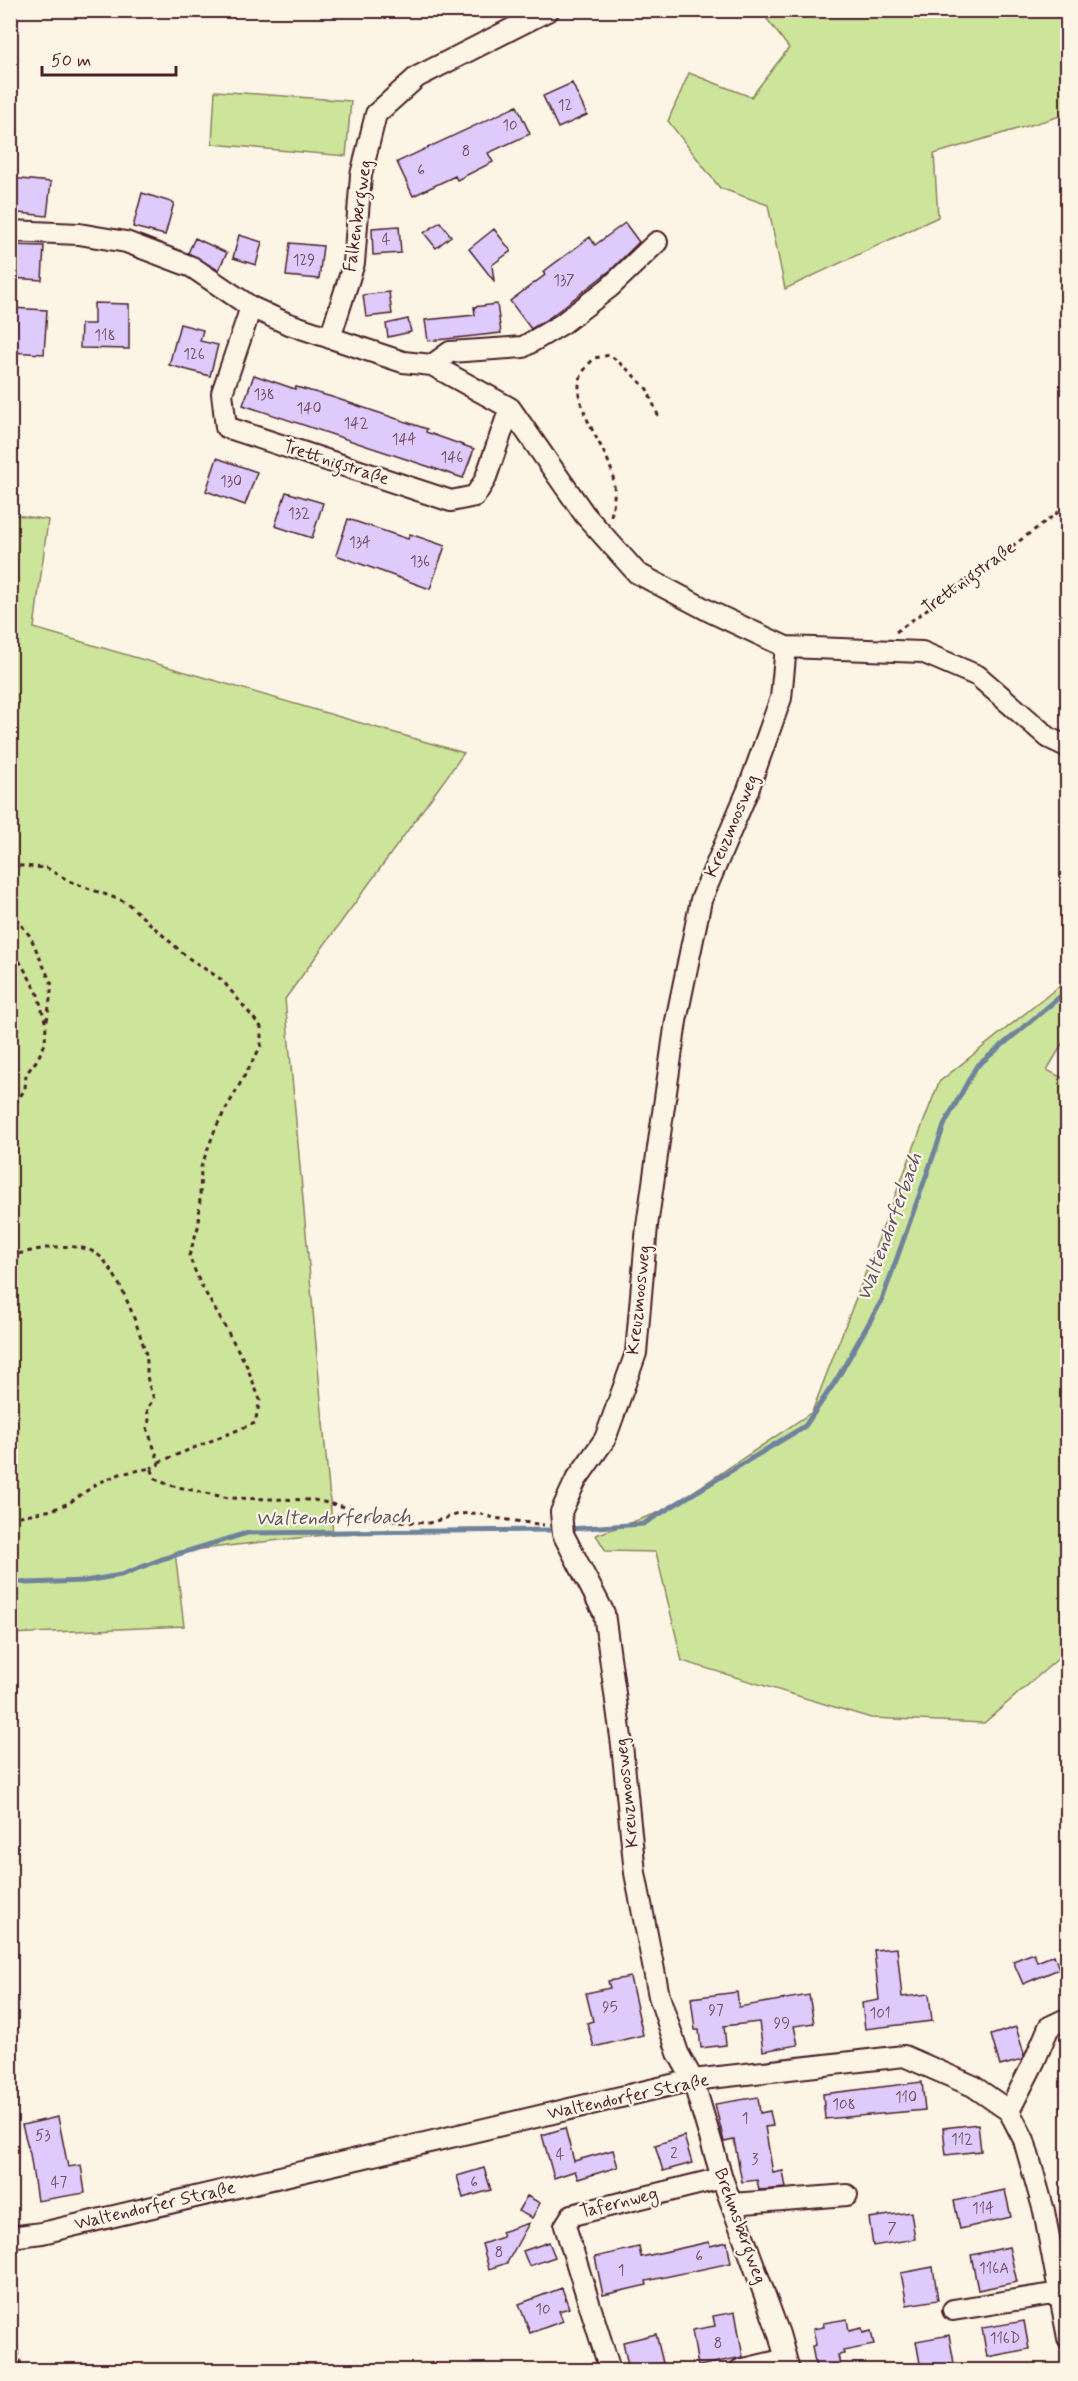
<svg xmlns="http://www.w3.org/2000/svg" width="1078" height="2381" font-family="Mynerve,sans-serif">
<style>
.green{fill:#cde59a;stroke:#8c8262;stroke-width:1.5}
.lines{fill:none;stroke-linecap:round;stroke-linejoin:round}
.stream{stroke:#70839d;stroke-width:5}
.building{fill:#decafb;stroke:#4a1f2b;stroke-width:1.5}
.minor-casing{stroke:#4a1f2b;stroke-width:24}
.path{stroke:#4a1f2b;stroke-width:3;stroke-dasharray:4.5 4.5;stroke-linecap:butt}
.minor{stroke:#fcf5e5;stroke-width:20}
.labels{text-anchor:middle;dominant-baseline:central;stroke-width:4.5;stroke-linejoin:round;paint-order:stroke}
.number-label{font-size:15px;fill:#6f4a5f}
.street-label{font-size:18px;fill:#4a1f2b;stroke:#fcf5e5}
.water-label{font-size:20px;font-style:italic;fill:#5d5164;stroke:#fcf5e5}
</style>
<rect width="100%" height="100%" fill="#fcf5e5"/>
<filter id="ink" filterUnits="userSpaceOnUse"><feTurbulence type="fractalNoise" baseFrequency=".0167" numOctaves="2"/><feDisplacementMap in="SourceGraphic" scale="12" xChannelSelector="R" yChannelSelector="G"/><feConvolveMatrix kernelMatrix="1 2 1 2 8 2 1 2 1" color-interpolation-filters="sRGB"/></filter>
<g filter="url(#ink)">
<path class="green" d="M 761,11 L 1067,11 L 1067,114 L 934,154 L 938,217 L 785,289 L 768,205 L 720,188 L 668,121 L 689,73 L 751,97 L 789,48 Z
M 215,91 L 351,101 L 346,156 L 212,144 Z
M 10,514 L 48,520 L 34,628 L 464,753 L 285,999 L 333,1534 L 175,1552 L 184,1626 L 11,1634 Z
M 1067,980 L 1067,1036 L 1047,1070 L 1068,1081 L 1067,1651 L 984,1723 L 871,1718 L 682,1661 L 656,1552 L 606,1551 L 596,1535 L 666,1510 L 812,1412 L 939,1082 Z"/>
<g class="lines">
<path class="stream" d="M 570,1529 L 643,1524 L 805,1426 L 837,1379 L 882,1300 L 945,1123 L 976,1067 L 1068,990
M 10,1580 L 27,1583 L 85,1581 L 121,1575 L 162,1559 L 247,1533 L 554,1530"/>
</g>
<path class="building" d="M 572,83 L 587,115 L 558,128 L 543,96 Z
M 517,106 L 530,134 L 488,153 L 493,162 L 457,180 L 455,176 L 413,196 L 397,162 Z
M 10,178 L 51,182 L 47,216 L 10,212 Z
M 142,193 L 174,203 L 165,235 L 133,227 Z
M 440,222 L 451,236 L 436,248 L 424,233 Z
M 625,223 L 639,242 L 612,269 L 549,318 L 531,329 L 510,301 L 545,275 L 543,272 L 590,237 L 595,245 Z
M 399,226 L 401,253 L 373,255 L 372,228 Z
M 494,229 L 511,251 L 492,265 L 494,281 L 469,249 Z
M 239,235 L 262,242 L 256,265 L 233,258 Z
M 195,238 L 227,253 L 218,270 L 188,253 Z
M 290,243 L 323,246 L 319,279 L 286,276 Z
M 10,245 L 44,246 L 42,280 L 10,278 Z
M 389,292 L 392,314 L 366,317 L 363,295 Z
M 94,303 L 129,304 L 129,349 L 80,348 L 81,324 L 94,324 Z
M 497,304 L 501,333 L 428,341 L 425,320 L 475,315 L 474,307 Z
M 10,308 L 47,310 L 44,354 L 10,352 Z
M 408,319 L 411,332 L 388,337 L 386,324 Z
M 180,324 L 203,330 L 200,341 L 218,345 L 210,376 L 169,365 Z
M 254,375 L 295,389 L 296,387 L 332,397 L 427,429 L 426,432 L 474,449 L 463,478 L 243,405 Z
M 217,458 L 257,472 L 245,505 L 206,491 Z
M 286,492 L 323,503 L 312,538 L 275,526 Z
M 348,519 L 408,539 L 410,534 L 445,546 L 430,589 L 336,555 Z
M 897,1948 L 902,1997 L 929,1994 L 932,2021 L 865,2029 L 862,2003 L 879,2000 L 874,1950 Z
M 1034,1953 L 1037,1962 L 1054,1955 L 1059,1969 L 1023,1984 L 1013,1961 Z
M 630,1977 L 643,2035 L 594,2047 L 587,2023 L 593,2021 L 586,1993 L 610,1988 L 608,1981 Z
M 737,1992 L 739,2007 L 809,1995 L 814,2023 L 794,2026 L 798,2045 L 763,2051 L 759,2022 L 724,2026 L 726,2045 L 701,2048 L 699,2030 L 695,2030 L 691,1998 Z
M 1016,2027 L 1024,2054 L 1022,2060 L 1000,2066 L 991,2035 Z
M 922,2082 L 925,2110 L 825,2119 L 823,2094 Z
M 758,2097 L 760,2113 L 770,2111 L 773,2126 L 765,2127 L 773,2173 L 783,2171 L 786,2188 L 759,2190 L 757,2180 L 742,2182 L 734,2140 L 724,2142 L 715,2104 Z
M 58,2117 L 68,2167 L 81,2165 L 85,2193 L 37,2201 L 30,2154 L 22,2125 Z
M 978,2124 L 981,2151 L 946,2155 L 943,2128 Z
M 565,2128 L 574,2161 L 613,2150 L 618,2167 L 578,2179 L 575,2171 L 554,2178 L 542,2135 Z
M 684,2136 L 692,2163 L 663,2171 L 655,2145 Z
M 484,2168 L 491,2190 L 463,2198 L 457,2176 Z
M 1005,2190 L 1011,2217 L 960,2229 L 954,2201 Z
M 527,2196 L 540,2203 L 532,2218 L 518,2211 Z
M 911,2212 L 915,2239 L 873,2246 L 869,2218 Z
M 529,2223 L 507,2263 L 489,2269 L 482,2244 L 503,2237 L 501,2232 Z
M 549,2242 L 555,2257 L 529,2266 L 523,2251 Z
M 709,2242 L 710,2246 L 727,2242 L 731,2263 L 646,2281 L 647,2285 L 603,2295 L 595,2257 L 639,2247 L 641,2257 Z
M 1009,2247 L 1017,2282 L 978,2290 L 971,2255 Z
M 933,2267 L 938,2300 L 907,2305 L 901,2273 Z
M 562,2288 L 569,2308 L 559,2311 L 563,2321 L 530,2333 L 519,2304 Z
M 735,2312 L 743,2357 L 698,2366 L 692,2330 L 715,2326 L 713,2316 Z
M 847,2319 L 849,2331 L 862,2328 L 863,2333 L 871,2331 L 874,2345 L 843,2351 L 844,2354 L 838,2355 L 840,2365 L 816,2369 L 812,2346 L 816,2345 L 813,2329 L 824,2327 L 823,2323 Z
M 1024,2321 L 1029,2349 L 987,2357 L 982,2328 Z
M 656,2334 L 663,2363 L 629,2370 L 623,2342 Z
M 949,2335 L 954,2363 L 921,2369 L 916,2341 Z"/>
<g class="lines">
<g class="minor-casing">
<path id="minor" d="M 10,231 L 79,234 L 126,242 L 192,267 L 251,307 L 286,323 L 403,362 L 432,365 L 510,408 L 585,515 L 637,573 L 711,612 L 786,647 L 922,652 L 978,676 L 1049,738 L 1068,747
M 251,307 L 222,393 L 226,427 L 451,501 L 475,496 L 485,480 L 510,408
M 330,338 L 354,263 L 361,175 L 376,114 L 417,77 L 549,10
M 432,365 L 450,352 L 523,347 L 562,324 L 610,287 L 657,242
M 786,647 L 781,698 L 748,790 L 701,900 L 676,1021 L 647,1226 L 636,1353 L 605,1439 L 576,1480 L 561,1512 L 563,1534 L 604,1613 L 622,1745 L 635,1873 L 659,1996 L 678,2053 L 693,2080 L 722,2178 L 779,2334 L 789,2370
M 1009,2111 L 1034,2062 L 1049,2027 L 1068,2018
M 732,2204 L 847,2195
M 10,2237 L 42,2233 L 693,2080 L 904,2056 L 973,2086 L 1009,2111 L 1024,2140 L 1044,2211 L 1068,2338
M 953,2310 L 1059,2293
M 610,2370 L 565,2226 L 572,2215 L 722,2178
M 740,2370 L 786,2359"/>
</g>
<path class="path" d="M 611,516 C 615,500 616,482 610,466 C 601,441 569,400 582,374 C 585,368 590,363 594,358 L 610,355 L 627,369 L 647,389 L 660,420
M 896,632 L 1068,505
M 10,865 L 47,868 L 71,882 L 126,902 L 187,957 L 222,980 L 261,1027 L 261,1046 L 216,1127 L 201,1167 L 199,1224 L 189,1256 L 200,1283 L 246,1364 L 260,1400 L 255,1423 L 159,1462
M 10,911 L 30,936 L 52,985 L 47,1021
M 10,945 L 37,991 L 46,1025 L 45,1044 L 37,1060 L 26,1074 L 25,1089 L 10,1112
M 10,1256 C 34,1250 75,1239 97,1254 C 118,1269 139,1329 146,1354 C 148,1362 146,1372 148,1381 C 149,1387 152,1393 154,1399 L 147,1408 L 149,1421 L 147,1428 L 159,1462 L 158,1465 L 151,1468
M 10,1518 L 52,1510 L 69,1503 L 98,1483 L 120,1474 L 151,1468 L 156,1479 L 169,1485 L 228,1498 L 314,1500 L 350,1508 L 372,1517 L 401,1522 L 429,1523 L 459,1514 L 478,1513 L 494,1518 L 544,1525
M 10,2316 L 22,2370"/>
<use href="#minor" class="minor"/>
</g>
</g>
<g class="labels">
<g class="number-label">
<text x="565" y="106">12</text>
<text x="510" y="126">10</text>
<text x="466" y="152">8</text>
<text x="421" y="171">6</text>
<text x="386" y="240">4</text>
<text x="304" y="261">129</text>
<text x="564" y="281">137</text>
<text x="105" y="336">118</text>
<text x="194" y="355">126</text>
<text x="264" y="395">138</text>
<text x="309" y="409">140</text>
<text x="356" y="424">142</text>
<text x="404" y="440">144</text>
<text x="452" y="458">146</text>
<text x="231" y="482">130</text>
<text x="299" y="514">132</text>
<text x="360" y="543">134</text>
<text x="420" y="562">136</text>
<text x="610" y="2008">95</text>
<text x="716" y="2011">97</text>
<text x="880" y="2014">101</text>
<text x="782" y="2024">99</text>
<text x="906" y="2098">110</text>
<text x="844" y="2105">108</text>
<text x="745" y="2119">1</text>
<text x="43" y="2136">53</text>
<text x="962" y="2140">112</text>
<text x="674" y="2154">2</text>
<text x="560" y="2155">4</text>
<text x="755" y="2160">3</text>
<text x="59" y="2183">47</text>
<text x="474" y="2183">6</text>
<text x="983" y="2209">114</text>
<text x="892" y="2229">7</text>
<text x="499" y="2253">8</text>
<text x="699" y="2257">6</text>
<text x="994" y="2269">116A</text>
<text x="621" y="2271">1</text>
<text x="543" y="2310">10</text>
<text x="1005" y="2339">116D</text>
<text x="718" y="2344">8</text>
</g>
<g class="street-label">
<text transform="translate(358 216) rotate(-82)">Falkenbergweg</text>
<text transform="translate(336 463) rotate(18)">Trettnigstraße</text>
<text transform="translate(969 578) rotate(-36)">Trettnigstraße</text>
<text transform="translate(732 826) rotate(-67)">Kreuzmoosweg</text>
<text transform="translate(639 1300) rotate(-84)">Kreuzmoosweg</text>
<text transform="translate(627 1793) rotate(-96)">Kreuzmoosweg</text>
<text transform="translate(628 2097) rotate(-12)">Waltendorfer Straße</text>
<text transform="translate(619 2203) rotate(-14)">Tafernweg</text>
<text transform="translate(155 2206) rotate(-13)">Waltendorfer Straße</text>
<text transform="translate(740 2226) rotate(70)">Brehmsbergweg</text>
</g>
<g class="water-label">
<text transform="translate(890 1227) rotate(-70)">Waltendorferbach</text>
<text transform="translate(333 1518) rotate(-1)">Waltendorferbach</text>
</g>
</g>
<rect width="1078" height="2381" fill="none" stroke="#fcf5e5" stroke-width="36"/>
<rect x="18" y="18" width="1042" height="2345" fill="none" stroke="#4a1f2b" stroke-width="2" filter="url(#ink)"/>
<path d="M42 66v9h134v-9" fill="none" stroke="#4a1f2b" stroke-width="3"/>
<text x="51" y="66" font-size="18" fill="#4a1f2b" stroke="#fcf5e5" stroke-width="4.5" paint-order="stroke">50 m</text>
</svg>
